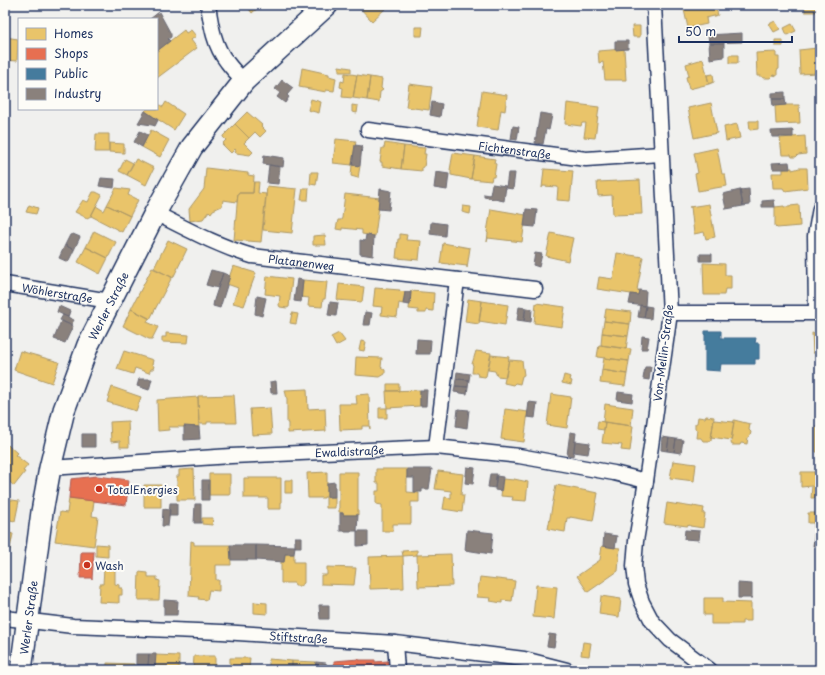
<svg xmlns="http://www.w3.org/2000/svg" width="825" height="675" font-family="'Playpen Sans',sans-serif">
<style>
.homes{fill:#e9c46a;stroke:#ab9766}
.shops{fill:#e76f51;stroke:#aa5c55}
.public{fill:#457b9d;stroke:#38648a}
.industry{fill:#8a817c;stroke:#696873}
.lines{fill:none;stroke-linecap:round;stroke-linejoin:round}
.street-casing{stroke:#1b2f5e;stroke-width:17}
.primary-casing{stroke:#1b2f5e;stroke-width:24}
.street{stroke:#fdfcf7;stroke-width:14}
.primary{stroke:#fdfcf7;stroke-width:21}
.poi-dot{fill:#c8321e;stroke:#fdfcf7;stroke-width:1.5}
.labels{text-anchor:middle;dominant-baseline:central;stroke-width:4;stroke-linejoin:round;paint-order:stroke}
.street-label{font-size:11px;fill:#1b2f5e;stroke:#fdfcf7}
.poi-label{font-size:11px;fill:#1b2f5e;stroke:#fdfcf7;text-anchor:start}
</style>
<rect width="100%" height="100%" fill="#f0f0ee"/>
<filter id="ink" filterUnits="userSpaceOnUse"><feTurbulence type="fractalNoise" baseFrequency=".025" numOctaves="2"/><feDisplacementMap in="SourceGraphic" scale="8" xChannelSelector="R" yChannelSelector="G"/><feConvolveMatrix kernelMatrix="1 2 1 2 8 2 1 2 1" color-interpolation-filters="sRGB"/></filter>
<g filter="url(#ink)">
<path class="homes" d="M 246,5 L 258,5 L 259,7 L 252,13 Z
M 359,5 L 385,5 L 387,7 L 372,21 L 358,6 Z
M 683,5 L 715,5 L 718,15 L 706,18 L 707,24 L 688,28 Z
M 805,5 L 820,5 L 820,21 L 817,22 L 818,12 L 805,12 Z
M 775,21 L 780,29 L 774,32 L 769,24 Z
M 792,24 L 796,31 L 787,35 L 784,28 Z
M 632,26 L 640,26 L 640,37 L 633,37 Z
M 415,27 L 423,27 L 422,36 L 415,36 Z
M 184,30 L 186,33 L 191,30 L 196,36 L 191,40 L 197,48 L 157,78 L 157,51 Z
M 5,37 L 18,39 L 17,61 L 5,60 Z
M 775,40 L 783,40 L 783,46 L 775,46 Z
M 817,48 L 818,73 L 800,74 L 799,50 Z
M 624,49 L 626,80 L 605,80 L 603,62 L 599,63 L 598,51 Z
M 776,52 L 776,57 L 779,57 L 779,69 L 777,70 L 777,76 L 773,75 L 770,78 L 764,78 L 761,76 L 757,76 L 756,53 Z
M 729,55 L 738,55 L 738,63 L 729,63 Z
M 703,59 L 709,84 L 689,89 L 686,77 L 689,76 L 686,64 Z
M 339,66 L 351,68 L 351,72 L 339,72 Z
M 302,68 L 329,74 L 329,76 L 336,78 L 334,91 L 326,90 L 326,92 L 299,87 Z
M 345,73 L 357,75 L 353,98 L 342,97 L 343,88 L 340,87 L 341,81 L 344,82 Z
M 713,74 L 714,82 L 709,84 L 707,75 Z
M 357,75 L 370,77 L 367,100 L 353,98 Z
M 370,77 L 382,79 L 381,88 L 383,90 L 380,92 L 379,102 L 367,100 Z
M 409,84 L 432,87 L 429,110 L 406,107 Z
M 482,91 L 507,95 L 505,111 L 501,110 L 498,130 L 477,127 Z
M 311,99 L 321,102 L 319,113 L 308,110 Z
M 166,102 L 184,114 L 174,130 L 145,111 L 147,109 L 157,109 L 157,103 L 163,107 Z
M 567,103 L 599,107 L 595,138 L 584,137 L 586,123 L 582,123 L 581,126 L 565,124 Z
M 711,103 L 717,133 L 694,138 L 688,108 Z
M 352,105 L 358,106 L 357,113 L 352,112 Z
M 786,105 L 799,105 L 800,123 L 776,124 L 775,106 Z
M 247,112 L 262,125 L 261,126 L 266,131 L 260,137 L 255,132 L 249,138 L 235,124 Z
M 749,121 L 758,121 L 758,129 L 750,130 Z
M 235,124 L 249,138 L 244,143 L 253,152 L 250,155 L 236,153 L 235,152 L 236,150 L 235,149 L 231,153 L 222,144 L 226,140 L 223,137 L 223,136 Z
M 737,124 L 740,138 L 726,141 L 724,127 Z
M 151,130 L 169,140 L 160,157 L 142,147 Z
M 96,134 L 109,134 L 109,152 L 95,152 Z
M 805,136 L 806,154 L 798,155 L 796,157 L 792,157 L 791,155 L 782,155 L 780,138 Z
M 336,139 L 356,141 L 352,165 L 333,163 Z
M 109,143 L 124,144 L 124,153 L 109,152 Z
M 385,143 L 404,146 L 401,169 L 382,166 L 382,162 L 380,162 L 382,148 L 384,148 Z
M 404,146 L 425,148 L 424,154 L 426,154 L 424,167 L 422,167 L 422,171 L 401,169 Z
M 717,148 L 722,174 L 725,174 L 727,186 L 698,191 L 695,174 L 698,173 L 694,153 Z
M 453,153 L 475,156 L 471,179 L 451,175 L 451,170 L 450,170 Z
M 475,156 L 495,159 L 494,163 L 496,164 L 494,177 L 492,177 L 491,181 L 471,179 Z
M 125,159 L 133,163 L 127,175 L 119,171 Z
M 136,159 L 154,168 L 146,185 L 127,175 Z
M 352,165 L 360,166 L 358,178 L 351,176 Z
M 206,168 L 248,173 L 248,175 L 254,176 L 253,193 L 238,193 L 237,202 L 223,200 L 222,206 L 213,210 L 211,213 L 209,211 L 203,219 L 190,221 L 189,209 L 204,189 Z
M 792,168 L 792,170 L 796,169 L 799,168 L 807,168 L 808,188 L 785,191 L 783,188 L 773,188 L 772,173 L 783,173 L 783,169 Z
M 544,169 L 573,171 L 570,201 L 557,200 L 558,187 L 543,186 L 542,188 Z
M 311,172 L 318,172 L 316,185 L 310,184 Z
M 640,180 L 642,214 L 613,215 L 612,195 L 598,196 L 597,182 Z
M 254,182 L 259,182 L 258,193 L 266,194 L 261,242 L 234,240 L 238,193 L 253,193 Z
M 267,186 L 297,189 L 292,233 L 263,230 Z
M 116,188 L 130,190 L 128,195 L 138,200 L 130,216 L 107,205 Z
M 303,188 L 309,188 L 308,200 L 301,200 Z
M 93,192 L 96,192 L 102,195 L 91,216 L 87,218 L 75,212 L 83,200 L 88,202 Z
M 345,194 L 380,198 L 375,236 L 362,234 L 362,230 L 342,228 L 342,230 L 336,229 L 338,220 L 341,220 L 342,218 Z
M 709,204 L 715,237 L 706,239 L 704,232 L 694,234 L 691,207 L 689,207 Z
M 29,205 L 38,208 L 36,214 L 26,212 Z
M 107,205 L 130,216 L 122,232 L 91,216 L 96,206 L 104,211 Z
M 799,205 L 800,226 L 777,228 L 775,226 L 775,207 L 784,206 L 784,207 L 790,207 L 790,206 Z
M 463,206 L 471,207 L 470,214 L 462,212 Z
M 491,209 L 526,215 L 522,242 L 488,238 L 487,242 L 488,233 L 487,232 Z
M 94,231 L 116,242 L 108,258 L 86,247 Z
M 551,233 L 573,238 L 568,261 L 546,256 Z
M 400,234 L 407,235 L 406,240 L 421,241 L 419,260 L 396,258 L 398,239 L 400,239 Z
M 325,235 L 326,245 L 313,245 L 313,236 Z
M 168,240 L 187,249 L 173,278 L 154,268 Z
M 443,243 L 470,248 L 467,268 L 467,266 L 450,264 L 449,265 L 449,264 L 441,263 L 440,264 Z
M 86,247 L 108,258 L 100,274 L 78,262 Z
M 617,253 L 643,257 L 637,290 L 639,290 L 638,295 L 597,289 L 599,277 L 613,279 Z
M 703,263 L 725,264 L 725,275 L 731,275 L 731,289 L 725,289 L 724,295 L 704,295 Z
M 233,266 L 256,273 L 244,306 L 233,303 L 238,288 L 227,284 Z
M 152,268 L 172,277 L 150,319 L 131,309 Z
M 267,276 L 292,279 L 289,307 L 287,308 L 280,307 L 279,305 L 280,296 L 265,294 Z
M 303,280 L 327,282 L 325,299 L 323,299 L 322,307 L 308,306 L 309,298 L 301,297 Z
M 339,284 L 364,287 L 362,302 L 337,300 Z
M 375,288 L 400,290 L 399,291 L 405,292 L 403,304 L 399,303 L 397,317 L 381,315 L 382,307 L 373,306 Z
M 411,291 L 434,293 L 433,311 L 426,310 L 426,313 L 418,313 L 418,310 L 409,309 Z
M 468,299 L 482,301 L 479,324 L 465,322 Z
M 482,301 L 508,305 L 505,325 L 479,321 Z
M 536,303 L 565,307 L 562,327 L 534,323 Z
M 131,309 L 149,318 L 147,322 L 158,327 L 152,339 L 149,339 L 123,326 Z
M 606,309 L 631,312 L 630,324 L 604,321 Z
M 292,313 L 298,314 L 296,324 L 290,323 Z
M 604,321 L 630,324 L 628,336 L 602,333 Z
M 166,333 L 189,335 L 188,343 L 162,342 L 162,337 L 166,337 Z
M 339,333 L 345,341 L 336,346 L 331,337 Z
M 602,333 L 628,336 L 626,349 L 601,345 Z
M 812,333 L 820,334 L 820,353 L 813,353 Z
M 361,341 L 366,342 L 364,351 L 359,350 Z
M 599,345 L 631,349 L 629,361 L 597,357 Z
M 20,351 L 59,362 L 52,383 L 14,370 Z
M 124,351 L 153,360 L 152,365 L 154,366 L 153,369 L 151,369 L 149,373 L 135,368 L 133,374 L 117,369 Z
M 476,351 L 491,353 L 486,376 L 485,377 L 478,376 L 477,373 L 472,373 L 473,365 L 472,364 Z
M 491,355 L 509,357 L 506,377 L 497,376 L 495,371 L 488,370 Z
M 356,357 L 382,358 L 381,367 L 385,370 L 385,374 L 380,377 L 355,375 Z
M 604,358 L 629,361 L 627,374 L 602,370 Z
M 509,360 L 522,361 L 524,375 L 522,376 L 520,384 L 515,383 L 513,385 L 504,383 Z
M 602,370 L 627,374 L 625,386 L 600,383 Z
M 564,375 L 571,377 L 570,380 L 572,381 L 571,385 L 562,383 Z
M 387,384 L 399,384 L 399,391 L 387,391 Z
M 112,387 L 141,397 L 136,411 L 107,402 Z
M 307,389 L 308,409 L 325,408 L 326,431 L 288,433 L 288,423 L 287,423 L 287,399 L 285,390 Z
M 420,390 L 420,406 L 387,408 L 386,391 Z
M 369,394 L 370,429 L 369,426 L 362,426 L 362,429 L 340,430 L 339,404 L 357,404 L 356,395 Z
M 551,394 L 571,397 L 567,428 L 547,425 Z
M 234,395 L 236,423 L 226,423 L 226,422 L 207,422 L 207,424 L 199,424 L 198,396 Z
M 198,397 L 199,427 L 169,427 L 169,430 L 158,431 L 157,400 Z
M 605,404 L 633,408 L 631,426 L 603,422 Z
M 270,408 L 272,434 L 252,435 L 250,409 Z
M 379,408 L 387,408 L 387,418 L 379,418 Z
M 505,409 L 528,412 L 524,442 L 501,439 Z
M 706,416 L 714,417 L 711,440 L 709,441 L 703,441 L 701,438 L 696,438 L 697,430 L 695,429 L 695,424 L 697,423 L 698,417 L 705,418 Z
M 714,420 L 734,422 L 731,440 L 711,437 Z
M 734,420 L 750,424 L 749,430 L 751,432 L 750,436 L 748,437 L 747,444 L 741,443 L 740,445 L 732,445 L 731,443 Z
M 128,421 L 129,447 L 120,447 L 120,441 L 111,442 L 110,422 Z
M 598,421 L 605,422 L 604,430 L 597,429 Z
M 605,422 L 633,426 L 630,451 L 621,450 L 622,445 L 602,443 Z
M 816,426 L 820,426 L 820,452 L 816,452 Z
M 8,445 L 17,453 L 15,455 L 28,465 L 23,471 L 25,472 L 14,486 L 5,478 L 5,447 L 6,448 Z
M 673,461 L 696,464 L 694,481 L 670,478 Z
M 194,469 L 195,500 L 177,500 L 177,476 L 179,476 L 179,470 Z
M 376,469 L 407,469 L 407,492 L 419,493 L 419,502 L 411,502 L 411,524 L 393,524 L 393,531 L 382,531 L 382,505 L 376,504 L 376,491 L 379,491 L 379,483 L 376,483 Z
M 438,471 L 463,474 L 461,495 L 464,495 L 462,512 L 443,509 L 445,497 L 451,498 L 451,491 L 435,489 Z
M 327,472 L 327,497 L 324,497 L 324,498 L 308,498 L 307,473 Z
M 339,472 L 358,472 L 358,515 L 343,515 L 343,513 L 339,512 Z
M 801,472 L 820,472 L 820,498 L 811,498 L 812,486 L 801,487 Z
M 209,474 L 230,474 L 230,495 L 209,495 Z
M 244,478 L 281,478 L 281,509 L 268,509 L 268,498 L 244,498 Z
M 503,479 L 514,480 L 514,479 L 528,482 L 526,501 L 512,500 L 513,497 L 501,496 Z
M 285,480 L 292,480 L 292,493 L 285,493 Z
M 144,485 L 161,485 L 161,507 L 144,507 Z
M 556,485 L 598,493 L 593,521 L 570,517 L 570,518 L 567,518 L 565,532 L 548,529 Z
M 326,497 L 335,497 L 335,508 L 326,508 Z
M 69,498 L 94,501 L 92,516 L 98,517 L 94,546 L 55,541 L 60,512 L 67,513 Z
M 5,499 L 19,501 L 15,521 L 5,519 Z
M 667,503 L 693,507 L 693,506 L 704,508 L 703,514 L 705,514 L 703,528 L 690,526 L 690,525 L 687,526 L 664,523 Z
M 808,513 L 820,513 L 820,538 L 814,538 L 814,523 L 808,523 Z
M 202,518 L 213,518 L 212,525 L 202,524 Z
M 5,532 L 13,534 L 9,553 L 5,552 Z
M 191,541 L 194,542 L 194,545 L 230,545 L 231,565 L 216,565 L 216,580 L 219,580 L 219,591 L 209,590 L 207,600 L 198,599 L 199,597 L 189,596 Z
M 96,544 L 108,545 L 108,557 L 96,556 Z
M 602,546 L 620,548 L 618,571 L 588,592 L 577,576 L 600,560 Z
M 417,550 L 417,555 L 403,556 L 402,551 Z
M 285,554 L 294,554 L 294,562 L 304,562 L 304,583 L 300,586 L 295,586 L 294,583 L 281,583 L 281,562 L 284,562 Z
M 451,554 L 452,586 L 418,587 L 417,555 Z
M 403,556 L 404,588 L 370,589 L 369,557 Z
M 327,567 L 356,568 L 354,585 L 321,584 L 321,575 L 327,575 Z
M 104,568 L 115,568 L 115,584 L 119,585 L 119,588 L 122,588 L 122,595 L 119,595 L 119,603 L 99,602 L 100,584 L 103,584 Z
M 139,572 L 148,573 L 148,577 L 157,577 L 157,580 L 160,581 L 159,600 L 138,600 Z
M 480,577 L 515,581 L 512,601 L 502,600 L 502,603 L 490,601 L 491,598 L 477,597 Z
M 536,585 L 557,587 L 554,619 L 533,617 Z
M 601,596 L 621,599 L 619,617 L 599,614 Z
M 704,598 L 723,598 L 723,602 L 751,603 L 751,621 L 742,621 L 742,624 L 711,624 L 711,615 L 704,615 Z
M 254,602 L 267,603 L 267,614 L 254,613 Z
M 583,642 L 591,643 L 589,656 L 581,655 Z
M 155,655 L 179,656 L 179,668 L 176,668 L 176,670 L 155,670 Z
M 194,656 L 215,656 L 215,670 L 193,670 Z
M 230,658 L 250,658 L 249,670 L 230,670 Z
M 269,659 L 292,661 L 292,670 L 269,670 Z
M 292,661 L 316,662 L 315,670 L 292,670 Z
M 107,663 L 134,664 L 134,670 L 107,670 Z"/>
<path class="shops" d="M 97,476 L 129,480 L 126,505 L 69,498 L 71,479 Z
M 81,552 L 94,552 L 92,579 L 92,578 L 80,578 Z
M 359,659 L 359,660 L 375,660 L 375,662 L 388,661 L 388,670 L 334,670 L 334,661 Z"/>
<path class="public" d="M 705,331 L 721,331 L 721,338 L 756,338 L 755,343 L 759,343 L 759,359 L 755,359 L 755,364 L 721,364 L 720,371 L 705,370 Z"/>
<path class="industry" d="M 159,12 L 171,34 L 171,37 L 168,39 L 170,41 L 157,51 L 157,19 L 150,19 Z
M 742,33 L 742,42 L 709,43 L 708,35 Z
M 615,41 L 628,41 L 628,49 L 615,50 Z
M 709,43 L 724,43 L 724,57 L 710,59 Z
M 817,48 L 820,48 L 820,67 L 818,67 Z
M 282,80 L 293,88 L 287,95 L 289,97 L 285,103 L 277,97 L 280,93 L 275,89 Z
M 785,92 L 785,99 L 772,99 L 772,93 Z
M 772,99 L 785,99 L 786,105 L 773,106 Z
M 432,102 L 442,104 L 440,117 L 430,115 Z
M 145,111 L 158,120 L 155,126 L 152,125 L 138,123 Z
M 540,113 L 552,115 L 549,130 L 546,129 L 543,144 L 535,143 Z
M 513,126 L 519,127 L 517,140 L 511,139 Z
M 793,130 L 793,137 L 772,137 L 771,131 Z
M 140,131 L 148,135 L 142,147 L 134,142 Z
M 355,145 L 362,146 L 360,166 L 352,165 Z
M 264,155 L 284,158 L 283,167 L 263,164 Z
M 789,162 L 790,169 L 773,169 L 772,163 Z
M 269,165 L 280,167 L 278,184 L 267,183 Z
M 436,172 L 449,174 L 447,190 L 434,188 Z
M 508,173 L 515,173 L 513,189 L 506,188 Z
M 101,178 L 115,179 L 114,188 L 99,186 Z
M 492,184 L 506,186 L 504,201 L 484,197 L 484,194 L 490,195 Z
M 380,189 L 391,191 L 389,210 L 378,209 Z
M 749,189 L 750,205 L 743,206 L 740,190 Z
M 740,190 L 743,206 L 726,209 L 723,194 Z
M 774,200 L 775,207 L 762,207 L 762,201 Z
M 526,209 L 537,210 L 535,227 L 524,226 Z
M 431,222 L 446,224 L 445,236 L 430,234 Z
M 73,234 L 80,237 L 74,250 L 65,245 L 70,235 Z
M 366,235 L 374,236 L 373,256 L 360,254 L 360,240 L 365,241 Z
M 65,245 L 74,250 L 68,262 L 59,258 Z
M 535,253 L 542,254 L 539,267 L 533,265 Z
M 700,254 L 712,254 L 712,261 L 700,261 Z
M 211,270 L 223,273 L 218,288 L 206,285 Z
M 223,273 L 230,276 L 220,308 L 213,306 L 214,300 Z
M 297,279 L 303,280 L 301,302 L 294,301 Z
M 639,290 L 646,291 L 645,306 L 629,304 L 631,294 L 638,295 Z
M 405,292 L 411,292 L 410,305 L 403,304 Z
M 257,296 L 266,298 L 262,316 L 255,314 Z
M 330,302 L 338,303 L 336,316 L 328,315 Z
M 640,305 L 646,306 L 644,318 L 638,317 Z
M 59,306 L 70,311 L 68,317 L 57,312 Z
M 646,306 L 652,307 L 651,319 L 644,318 Z
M 519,307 L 525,308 L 524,321 L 517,320 Z
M 526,308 L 532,309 L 531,322 L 524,321 Z
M 365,312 L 372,313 L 370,325 L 363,325 Z
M 63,315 L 74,320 L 71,325 L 60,320 Z
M 61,321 L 73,326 L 65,343 L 54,339 Z
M 642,336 L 649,337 L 647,349 L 641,349 Z
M 417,339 L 431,340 L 430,354 L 416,354 Z
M 645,367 L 651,367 L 649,380 L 643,379 Z
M 457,372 L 470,374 L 469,380 L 456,379 Z
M 139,379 L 152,379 L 149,390 L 137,386 Z
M 456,379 L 469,380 L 468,387 L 455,386 Z
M 276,381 L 277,393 L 271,393 L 270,382 Z
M 455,386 L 468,387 L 467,394 L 454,392 Z
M 420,390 L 427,390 L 426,406 L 420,406 Z
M 618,392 L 633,394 L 632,402 L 617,400 Z
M 529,402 L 537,403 L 535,418 L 527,417 Z
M 458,409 L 469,410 L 467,428 L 456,426 Z
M 184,426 L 199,427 L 200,439 L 184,440 Z
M 570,432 L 576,433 L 573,456 L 567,455 Z
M 82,434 L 95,434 L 95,447 L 82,447 Z
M 662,437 L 669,438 L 667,451 L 661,450 Z
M 669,438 L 676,439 L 674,452 L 667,451 Z
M 676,439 L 683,440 L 681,453 L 674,452 Z
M 575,441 L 590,443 L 588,454 L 574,452 Z
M 467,467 L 475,468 L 473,484 L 465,483 Z
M 407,469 L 432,469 L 429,489 L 422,489 L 422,492 L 414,492 L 414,478 L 407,478 Z
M 490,474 L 497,474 L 495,488 L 488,487 Z
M 496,476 L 503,477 L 501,491 L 495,490 Z
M 202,480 L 209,480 L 209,500 L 202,500 Z
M 335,482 L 335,497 L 327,497 L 327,483 Z
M 170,503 L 177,503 L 177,516 L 169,516 Z
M 195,504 L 201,504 L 201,523 L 194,523 Z
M 163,509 L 170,510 L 168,526 L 162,526 Z
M 340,513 L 343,513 L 343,515 L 358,515 L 357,531 L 340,531 Z
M 467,530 L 493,533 L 491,554 L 465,550 Z
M 685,530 L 700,531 L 699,540 L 684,539 Z
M 357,531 L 368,531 L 368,545 L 357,546 Z
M 604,534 L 617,536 L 615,548 L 603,546 Z
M 295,537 L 301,537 L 301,547 L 295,547 Z
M 814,538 L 820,538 L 820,546 L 813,546 Z
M 230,545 L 256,545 L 256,560 L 231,560 Z
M 256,545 L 295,546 L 294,554 L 285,554 L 284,562 L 256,560 Z
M 738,583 L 752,584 L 752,598 L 738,598 Z
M 164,600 L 178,601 L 177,615 L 164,615 Z
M 319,605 L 329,605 L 329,619 L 320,619 Z
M 549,634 L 556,635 L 554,647 L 547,646 Z
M 136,654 L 149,654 L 148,665 L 136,665 Z
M 149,654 L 156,654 L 155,667 L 148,667 Z
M 316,662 L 326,663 L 327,670 L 315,670 Z"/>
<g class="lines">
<g class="street-casing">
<g id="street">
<path d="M 208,5 C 211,25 214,46 227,62 C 232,69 238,75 244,81"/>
<path d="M 654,5 L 670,313 L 646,481 L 636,541 L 634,566 L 636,584 L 642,602 L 652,621 L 670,640 L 710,670"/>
<path id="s1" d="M 368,130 L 586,159 L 661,154"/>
<path id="s2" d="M 155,213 C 187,229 218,246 252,256 L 535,289"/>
<path id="s3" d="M 5,284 L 110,301"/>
<path d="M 670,313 L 820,313"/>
<path d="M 816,313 L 815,236 L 820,208"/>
<path d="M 436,447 L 457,280"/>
<path id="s4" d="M 50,468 L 231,456 L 436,447 L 519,456 L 614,473 L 646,481"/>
<path id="s5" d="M 5,618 L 73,626 L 222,632 L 395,643 L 524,659 L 567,670"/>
<path d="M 395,643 L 397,670"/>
</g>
</g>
<g class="primary-casing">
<g id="primary">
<path id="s6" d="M 21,670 L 42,512 L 50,468 L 64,410 L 88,345 L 155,213 L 192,147 L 244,81 L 327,5"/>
</g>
</g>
<use href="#street" class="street"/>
<use href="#primary" class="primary"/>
</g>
</g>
<g class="poi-dot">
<circle cx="99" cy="489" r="4"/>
<circle cx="87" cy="565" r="4"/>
</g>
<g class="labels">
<g class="street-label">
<text stroke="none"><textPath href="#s1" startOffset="148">Fichtenstraße</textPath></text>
<text stroke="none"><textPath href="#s2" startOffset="156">Platanenweg</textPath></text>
<text stroke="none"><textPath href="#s3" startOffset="53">Wöhlerstraße</textPath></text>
<text stroke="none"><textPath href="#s6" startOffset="377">Werler Straße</textPath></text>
<text transform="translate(663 353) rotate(-83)">Von-Mellin-Straße</text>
<text stroke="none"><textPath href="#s4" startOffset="300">Ewaldistraße</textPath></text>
<text stroke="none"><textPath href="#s6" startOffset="53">Werler Straße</textPath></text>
<text stroke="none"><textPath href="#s5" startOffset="294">Stiftstraße</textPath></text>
</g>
<g class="poi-label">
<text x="107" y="489">TotalEnergies</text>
<text x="95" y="565">Wash</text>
</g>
</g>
<rect width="825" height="675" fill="none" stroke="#fdfcf7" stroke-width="20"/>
<rect x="10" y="10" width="805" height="655" fill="none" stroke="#1b2f5e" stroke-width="1.5" filter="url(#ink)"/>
<rect x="18" y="18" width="140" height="92" fill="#fdfcf7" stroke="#a3aaba"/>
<rect x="26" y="28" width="20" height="12" fill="#e9c46a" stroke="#a3aaba"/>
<text x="54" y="38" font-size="12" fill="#1b2f5e">Homes</text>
<rect x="26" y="48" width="20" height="12" fill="#e76f51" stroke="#a3aaba"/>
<text x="54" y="58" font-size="12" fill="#1b2f5e">Shops</text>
<rect x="26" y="68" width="20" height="12" fill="#457b9d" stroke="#a3aaba"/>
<text x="54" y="78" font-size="12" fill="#1b2f5e">Public</text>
<rect x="26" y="88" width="20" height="12" fill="#8a817c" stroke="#a3aaba"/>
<text x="54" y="98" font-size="12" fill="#1b2f5e">Industry</text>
<path d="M679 36v6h113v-6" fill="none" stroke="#1b2f5e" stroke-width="2"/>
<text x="685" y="36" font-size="12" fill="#1b2f5e" stroke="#fdfcf7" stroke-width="3" paint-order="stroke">50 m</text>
</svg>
